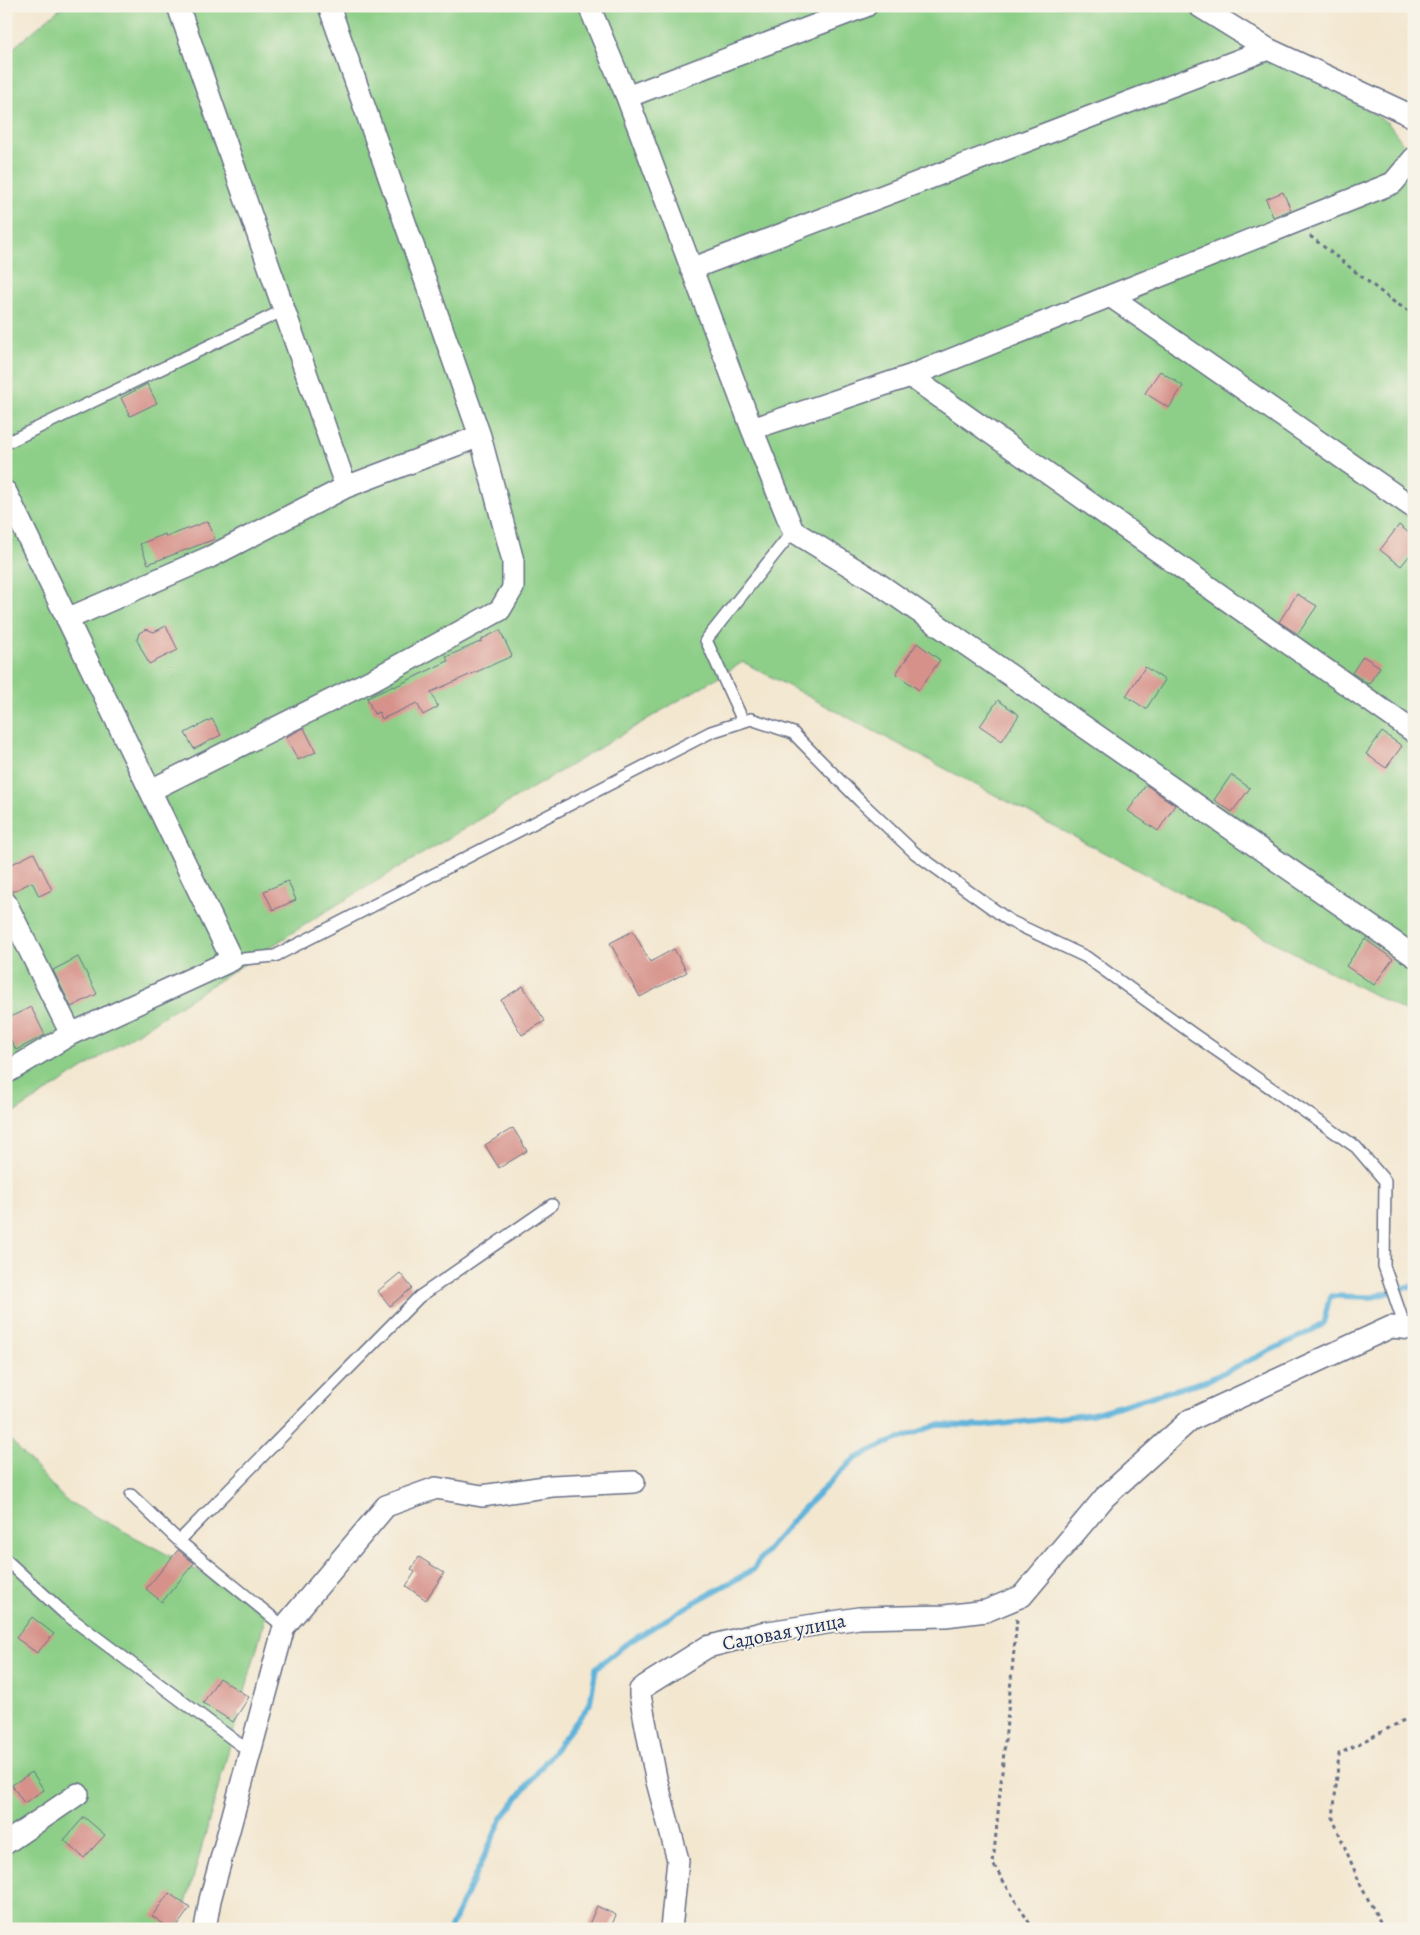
<svg xmlns="http://www.w3.org/2000/svg" width="1420" height="1935" font-family="Alegreya,serif">
<style>
.green{fill:#8dcf88;stroke:#547f73}
.lines{fill:none;stroke-linecap:round;stroke-linejoin:round}
.stream{stroke:#5eb3da;stroke-width:5.5}
.building{fill:#d6928a}
.service-casing{stroke:#676f86;stroke-width:14}
.minor-casing{stroke:#676f86;stroke-width:24}
.path{stroke:#676f86;stroke-width:3;stroke-dasharray:4 4;stroke-linecap:butt}
.service{stroke:#fff;stroke-width:11}
.minor{stroke:#fff;stroke-width:21}
.labels{text-anchor:middle;dominant-baseline:central;stroke-width:4;stroke-linejoin:round;paint-order:stroke}
.street-label{font-size:20px;fill:#1b2f5e;stroke:#f7f3e8}
</style>
<rect width="100%" height="100%" fill="#f7f3e8"/>
<filter id="ink" filterUnits="userSpaceOnUse"><feTurbulence type="fractalNoise" baseFrequency=".02" numOctaves="2"/><feDisplacementMap in="SourceGraphic" scale="10" xChannelSelector="R" yChannelSelector="G"/><feConvolveMatrix kernelMatrix="1 2 1 2 8 2 1 2 1" color-interpolation-filters="sRGB"/></filter>
<filter id="wash" filterUnits="userSpaceOnUse"><feTurbulence type="fractalNoise" baseFrequency=".0096" numOctaves="4" result="noise"/><feDisplacementMap in="SourceGraphic" scale="20" xChannelSelector="R" yChannelSelector="G"/><feGaussianBlur stdDeviation="1.12" result="paint"/><feColorMatrix in="noise" values="0 0 0 0 0 0 0 0 0 0 0 0 0 0 0 0 0 1.4 0 .05"/><feComposite in="paint" operator="in"/></filter>
<g filter="url(#wash)">
<rect width="100%" height="100%" fill="#f3e7d0"/>
<path class="green" d="M 63,6 L 1199,6 L 1388,123 L 1414,158 L 1414,1016 L 743,662 L 320,915 L 6,1118 L 6,54 Z
M 6,1435 L 65,1500 L 268,1608 L 179,1929 L 6,1929 Z"/>
<g class="lines">
<path class="stream" d="M 450,1929 L 502,1818 L 590,1704 L 596,1668 L 626,1644 L 693,1603 L 753,1570 L 760,1559 L 799,1513 L 853,1460 L 885,1444 L 937,1425 L 984,1426 L 1092,1414 L 1208,1380 L 1305,1334 L 1323,1324 L 1330,1296 L 1373,1297 L 1414,1285"/>
</g>
<g id="blocks">
<path class="building" d="M 1283,192 L 1291,210 L 1273,217 L 1266,199 Z
M 1160,371 L 1183,386 L 1169,408 L 1145,393 Z
M 147,384 L 157,403 L 130,416 L 121,398 Z
M 208,521 L 215,539 L 148,564 L 140,544 L 165,534 L 166,537 Z
M 1399,525 L 1414,537 L 1414,550 L 1401,566 L 1380,550 Z
M 1297,594 L 1317,606 L 1298,634 L 1279,622 Z
M 166,626 L 178,650 L 149,664 L 137,640 L 139,633 L 146,629 L 154,632 Z
M 500,630 L 512,656 L 431,692 L 438,707 L 423,715 L 417,703 L 382,719 L 379,712 L 374,714 L 367,698 L 393,686 L 394,687 L 448,661 L 446,657 L 482,641 L 482,639 Z
M 917,643 L 940,660 L 919,690 L 896,674 Z
M 1363,656 L 1380,667 L 1369,684 L 1352,673 Z
M 1145,667 L 1165,680 L 1146,709 L 1126,696 Z
M 998,700 L 1019,715 L 1002,741 L 980,726 Z
M 212,719 L 221,735 L 194,749 L 185,733 Z
M 304,728 L 316,752 L 298,760 L 286,737 Z
M 1382,732 L 1402,746 L 1386,768 L 1366,754 Z
M 1231,775 L 1250,788 L 1232,812 L 1214,800 Z
M 1146,785 L 1175,805 L 1158,831 L 1128,811 Z
M 34,853 L 52,890 L 39,896 L 32,882 L 12,892 L 6,881 L 6,867 Z
M 288,881 L 296,900 L 273,910 L 264,891 Z
M 633,931 L 650,962 L 674,949 L 687,972 L 640,997 L 610,943 Z
M 1365,939 L 1393,959 L 1374,985 L 1346,966 Z
M 78,957 L 97,994 L 71,1007 L 53,970 Z
M 523,986 L 545,1021 L 522,1035 L 501,1000 Z
M 31,1007 L 45,1035 L 16,1050 L 6,1031 L 6,1019 Z
M 513,1128 L 527,1151 L 499,1168 L 485,1145 Z
M 400,1273 L 412,1288 L 390,1306 L 378,1291 Z
M 178,1550 L 194,1563 L 162,1602 L 146,1589 Z
M 419,1557 L 444,1573 L 426,1600 L 406,1586 L 415,1572 L 411,1569 Z
M 32,1617 L 54,1634 L 37,1653 L 16,1638 Z
M 219,1678 L 249,1697 L 233,1722 L 203,1703 Z
M 32,1772 L 44,1790 L 24,1803 L 12,1785 Z
M 84,1817 L 105,1835 L 84,1858 L 64,1840 Z
M 169,1893 L 190,1908 L 175,1929 L 171,1929 L 152,1916 Z
M 597,1906 L 616,1915 L 610,1929 L 587,1929 Z"/>
</g>
</g>
<g filter="url(#ink)">
<use href="#blocks" fill-opacity="0" stroke="#676f86" stroke-width="1"/>
<g class="lines">
<g class="service-casing">
<path id="service" d="M 6,443 L 284,310
M 743,721 L 706,640 L 793,531
M 232,960 L 275,956 L 711,732 L 751,719 L 793,733 L 860,801 L 915,853 L 1010,921 L 1086,957 L 1193,1034 L 1356,1147 L 1385,1181 L 1384,1266 L 1406,1330
M 131,1495 L 179,1541 L 284,1627
M 179,1541 L 419,1297 L 552,1205
M 6,1560 L 64,1613 L 250,1752"/>
</g>
<g class="minor-casing">
<path id="minor" d="M 178,6 L 346,487
M 589,6 L 627,97 L 752,429 L 793,531 L 876,582 L 1414,956
M 1199,6 L 1268,49 L 1414,117
M 627,97 L 866,6
M 691,269 L 1268,49
M 1110,296 L 1393,183 L 1414,158
M 752,429 L 910,376
M 6,492 L 232,960 L 71,1034 L 6,1073
M 1414,508 L 1110,296 L 910,376 L 1414,732
M 67,619 L 210,557 L 346,487 L 480,436
M 151,790 L 374,679 L 500,610 L 513,588 L 513,561 L 480,436 L 329,6
M 6,903 L 71,1034
M 6,1843 L 78,1794
M 205,1929 L 210,1900 L 284,1627 L 386,1506 L 436,1488 L 482,1496 L 552,1486 L 634,1482
M 671,1929 L 678,1860 L 656,1778 L 640,1695 L 640,1690 L 645,1686 L 707,1647 L 762,1633 L 859,1618 L 945,1616 L 986,1611 L 1022,1596 L 1105,1497 L 1190,1420 L 1391,1327 L 1414,1329"/>
</g>
<path class="path" d="M 1310,236 L 1394,302 L 1414,314
M 1410,1347 L 1414,1363
M 1017,1619 L 993,1864 L 1033,1929
M 1384,1929 L 1361,1886 L 1333,1819 L 1339,1754 L 1414,1715"/>
<use href="#service" class="service"/>
<use href="#minor" class="minor"/>
</g>
</g>
<g class="labels">
<g class="street-label">
<text transform="translate(784 1632) rotate(-11)">Садовая улица</text>
</g>
</g>
<rect width="1420" height="1935" fill="none" stroke="#f7f3e8" stroke-width="25"/>
</svg>
